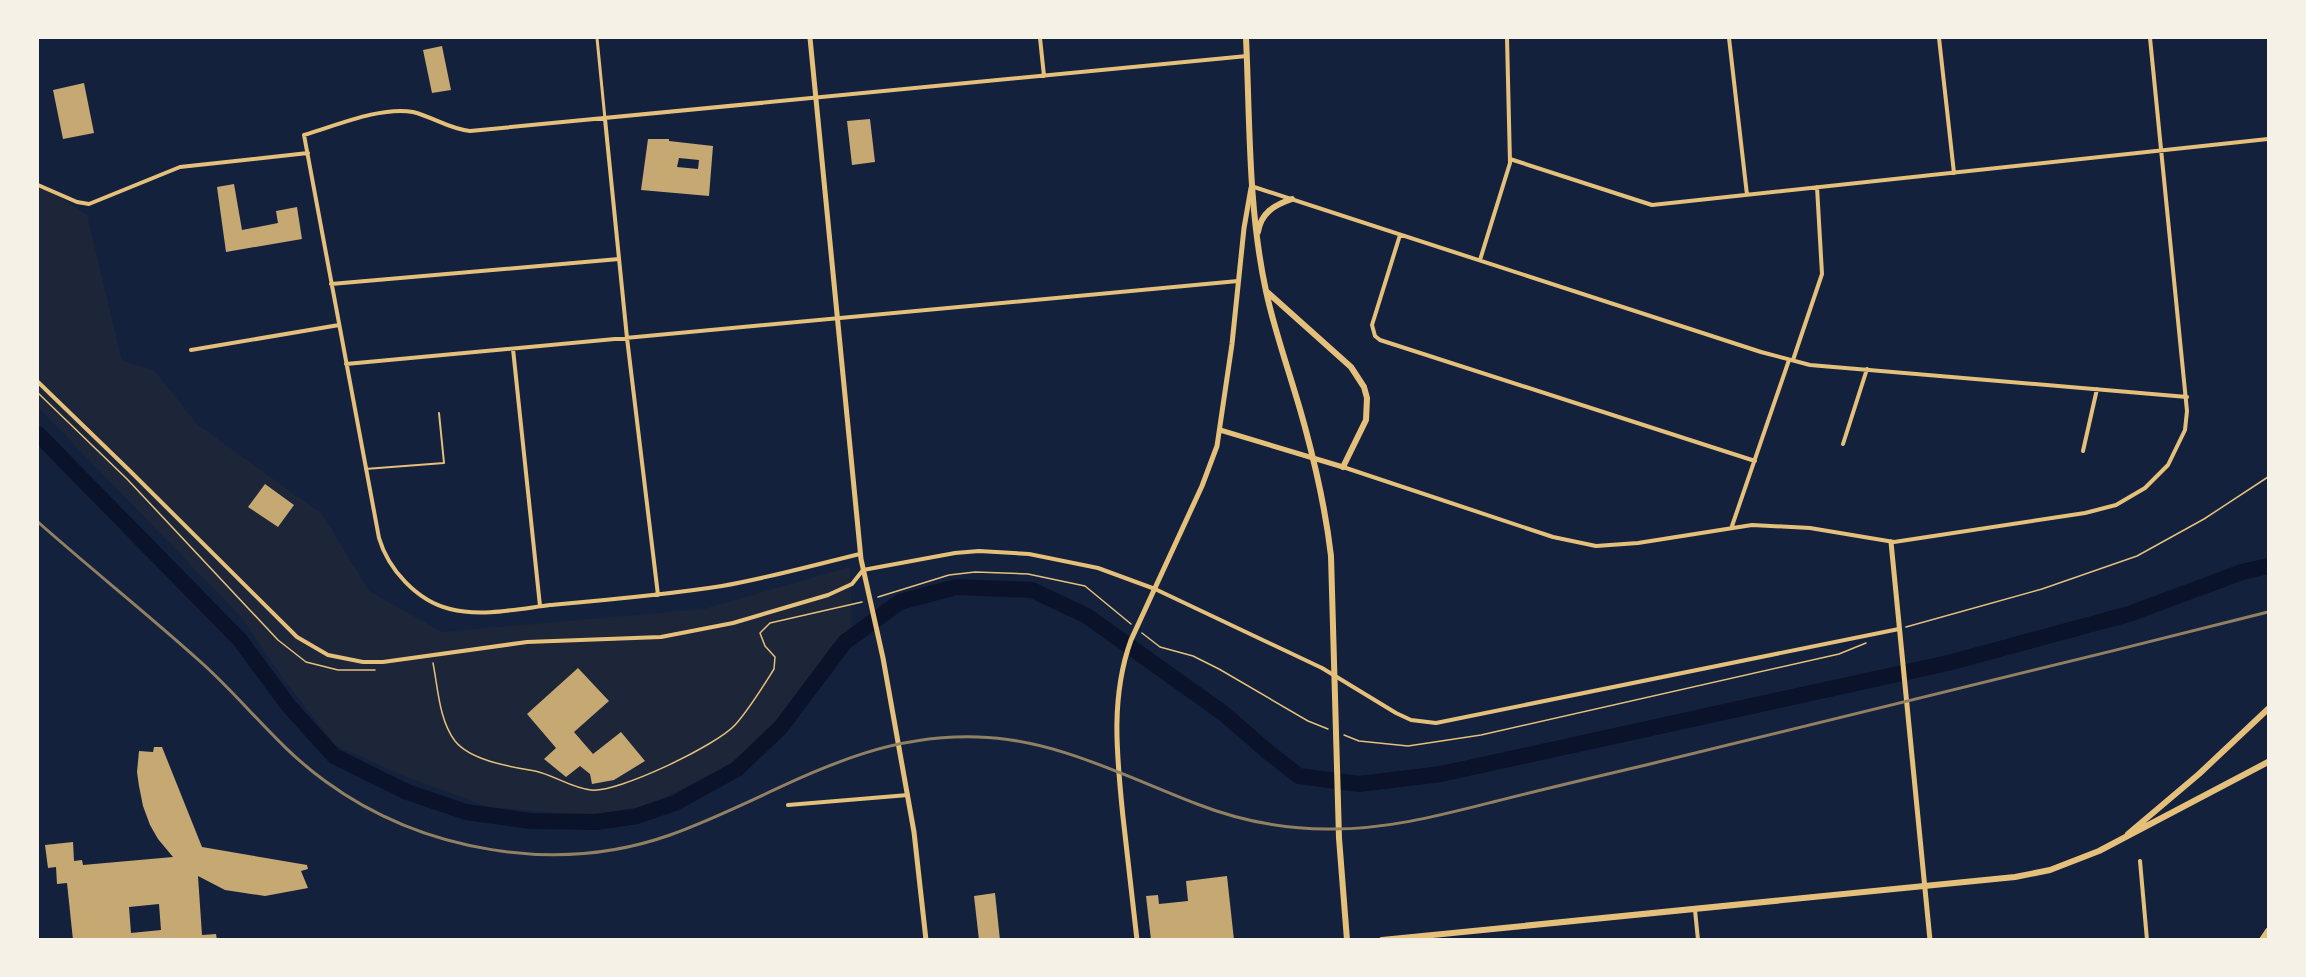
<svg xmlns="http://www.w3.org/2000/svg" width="2306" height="977" font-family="'Noto Sans',sans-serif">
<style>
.green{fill:#1d2539}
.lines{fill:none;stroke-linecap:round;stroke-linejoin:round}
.river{stroke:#0b132b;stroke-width:16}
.building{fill:#c6a872;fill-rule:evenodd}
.path{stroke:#e5c07b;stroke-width:1.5}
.service{stroke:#e5c07b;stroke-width:2}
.pedestrian{stroke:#e5c07b;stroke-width:3}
.minor{stroke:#e5c07b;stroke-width:4}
.tertiary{stroke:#e5c07b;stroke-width:5}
.secondary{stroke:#e5c07b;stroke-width:5}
.primary{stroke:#e5c07b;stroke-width:6}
.rail{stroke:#918062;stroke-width:3}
</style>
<rect width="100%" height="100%" fill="#14213d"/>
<path class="green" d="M 38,183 L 87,215 L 122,361 L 154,370 L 198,425 L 322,514 L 369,591 L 442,632 L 704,609 L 850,567 L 852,628 L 831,647 L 774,723 L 735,762 L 664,798 L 628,811 L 579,815 L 489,807 L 404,776 L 335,745 L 284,680 L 242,618 L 38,407 Z"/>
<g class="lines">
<path class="river" d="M 38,434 L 240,640 L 288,705 L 334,756 L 407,792 L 466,812 L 531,821 L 597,822 L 637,816 L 675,803 L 737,769 L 781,727 L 845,642 L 900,602 L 956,587 L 1032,590 L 1087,616 L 1223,713 L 1267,751 L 1299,776 L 1359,784 L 1441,774 L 1948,663 L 2129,614 L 2242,572 L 2268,566"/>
</g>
<path class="building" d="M 442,46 L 451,90 L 432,93 L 423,50 Z
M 84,83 L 94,133 L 63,139 L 53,90 Z
M 870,119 L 875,162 L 852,165 L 847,121 Z
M 648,139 L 669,139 L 669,141 L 713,146 L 709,196 L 641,190 ZM 679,158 L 699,160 L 698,169 L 677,167 Z
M 234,184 L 242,230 L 278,223 L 276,211 L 297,207 L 302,239 L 226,252 L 217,187 Z
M 265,484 L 294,505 L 278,527 L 248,507 Z
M 578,668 L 609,701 L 574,732 L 593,754 L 621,732 L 645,761 L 614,780 L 592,784 L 590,774 L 580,766 L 566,777 L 544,759 L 556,748 L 527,714 Z
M 154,747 L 162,747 L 202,847 L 307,865 L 308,869 L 301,871 L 308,888 L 265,896 L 225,890 L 198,876 L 202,935 L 216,934 L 217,940 L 73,940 L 67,883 L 57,884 L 56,867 L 48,868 L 45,845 L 73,842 L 74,861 L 82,860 L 83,865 L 173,857 L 158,839 L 150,825 L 143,806 L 139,786 L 137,772 L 139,751 L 153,752 ZM 159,904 L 161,930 L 131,933 L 129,907 Z
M 1227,876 L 1234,940 L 1151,940 L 1146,896 L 1158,895 L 1159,904 L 1188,901 L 1186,881 Z
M 995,893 L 1000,940 L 979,940 L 974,896 Z"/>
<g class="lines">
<path class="path" d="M 38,393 L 127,479 L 278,640 L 306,662 L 338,670 L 375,670
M 878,597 L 949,575 L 975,572 L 1028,574 L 1085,586 L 1131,624
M 1906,627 L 2042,589 L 2137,556 L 2204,519 L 2268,477
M 1142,633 L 1160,647 L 1193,656 L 1219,669 L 1308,721 L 1328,729
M 433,663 C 438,688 439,720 455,741 C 471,761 512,767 535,771 C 554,775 571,788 591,790 C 618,793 717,745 735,725 C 750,708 762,688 774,669 L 775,657 L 765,646 L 760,633 L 770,623 L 862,602
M 1344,735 L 1359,741 L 1408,746 L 1481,735 L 1839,654 L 1866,643"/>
<path class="service" d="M 365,469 L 444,463 L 439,413"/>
<path class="pedestrian" d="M 597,38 L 605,119"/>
<path class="minor" d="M 1040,38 L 1044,76
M 1729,38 L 1747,195
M 1939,38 L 1954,173
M 605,119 L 627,338 L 658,595
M 1510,159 L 1652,205 L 2268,139
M 38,185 L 77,202 L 89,204 L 180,167 L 308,153
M 1251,186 L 1761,352 L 1810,365 L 2187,397
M 1400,235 L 1372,325 L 1375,336 L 1380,340 L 1755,461
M 1480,260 L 1510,163 L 1507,38
M 331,284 L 619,259
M 513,349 L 540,606
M 191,350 L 339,325
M 1793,360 L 1822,274 L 1817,187
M 346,364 L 1238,281
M 38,382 L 131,472 L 297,637 L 328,655 L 363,662 L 383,662 L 527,642 L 661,637 L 733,623 L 828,595 L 852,584 L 863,570 L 955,553 L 979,551 L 1029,554 L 1098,568 L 1155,589 L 1322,668 L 1396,713 L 1411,720 L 1436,723 L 1899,629
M 1843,444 L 1867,369
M 2083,451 L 2097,389
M 1343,467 L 1553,537 L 1596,546 L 1638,543 L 1752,525 L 1810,528 L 1894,542 L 2085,513 L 2116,505 L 2145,488 L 2168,465 L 2185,430 L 2187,411 L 2150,38
M 1732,526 L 1789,360
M 860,554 C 814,565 768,578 722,586 C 665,595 607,600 550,605 C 518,609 481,617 450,609 C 417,601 388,569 379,538 L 304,135 C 335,126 381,106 413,112 C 433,117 449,129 470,131 L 1247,56
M 788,805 L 908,795
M 2140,861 L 2147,940
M 1695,910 L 1698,940"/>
<path class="tertiary" d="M 810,38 L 861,559 L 883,658 L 914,832 L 926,940
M 1891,542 L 1930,940"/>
<path class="secondary" d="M 1220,430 L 1343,467
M 1137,940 C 1132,899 1128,858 1123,817 C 1117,757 1110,698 1131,640 L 1202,486 L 1217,446 L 1232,344 L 1244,228 L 1251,188"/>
<path class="primary" d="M 1246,38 C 1250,122 1248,208 1266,291 C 1276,338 1294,384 1306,431 C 1317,472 1326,513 1331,556 L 1339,838 L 1347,940
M 1258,232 C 1261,213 1274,205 1292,199
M 1266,291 L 1351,367 L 1364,387 L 1367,398 L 1366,420 L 1343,467
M 2128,834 L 2199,774 L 2268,709
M 1382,940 L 2015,877 L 2050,870 L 2099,851 L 2268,762
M 2262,940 L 2268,931"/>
<path class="rail" d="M 38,522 C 92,570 149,615 203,664 C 245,702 279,748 325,781 C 422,852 557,875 670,835 C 778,796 857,733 978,737 C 1056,739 1126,777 1197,804 C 1238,820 1282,829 1327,829 C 1384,830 1438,816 1493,802 C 1544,789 1595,777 1646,765 C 1854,715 2061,664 2268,612"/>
</g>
<rect width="2306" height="977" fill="none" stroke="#f6f1e7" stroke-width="78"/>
</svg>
